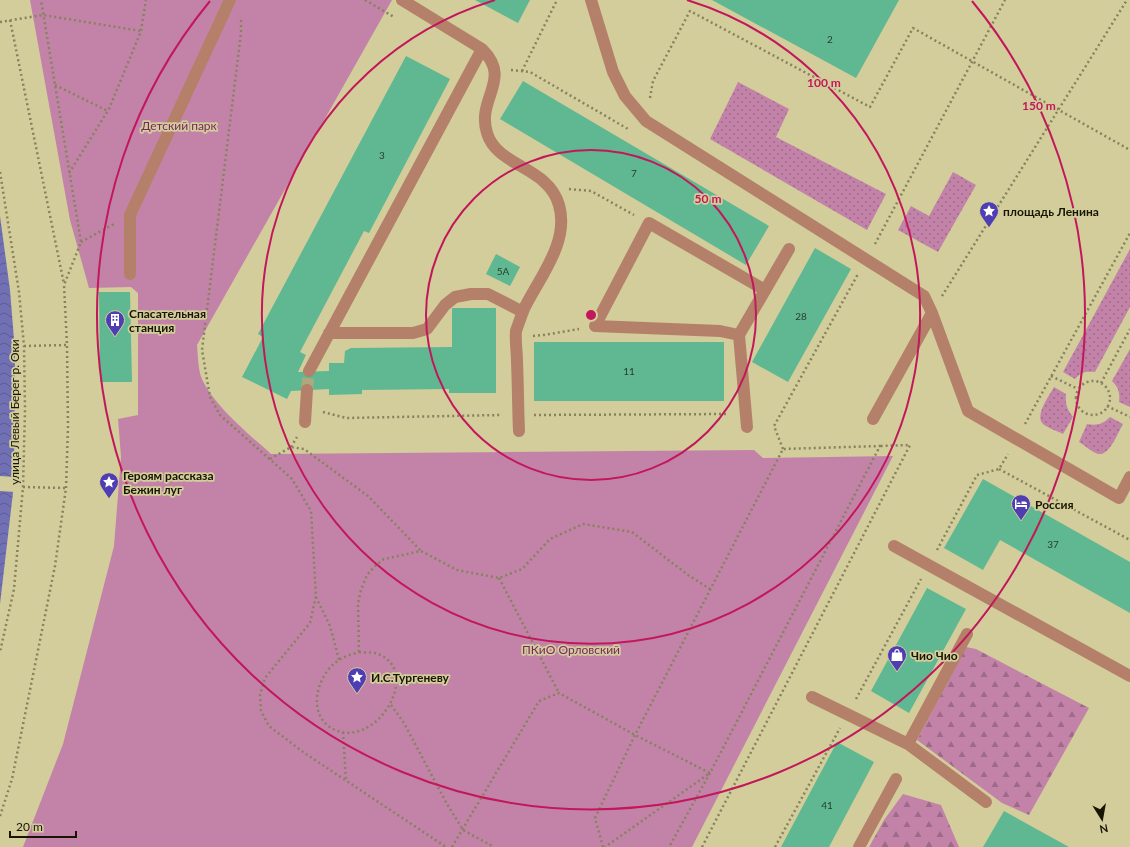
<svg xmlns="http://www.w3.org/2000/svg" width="1130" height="847" font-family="Lato,sans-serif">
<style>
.grass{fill:url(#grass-dots)}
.forest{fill:url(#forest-firs)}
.park{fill:#c383a9}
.water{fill:url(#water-waves)}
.pier{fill:#d2cd9b}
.building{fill:#5fb891}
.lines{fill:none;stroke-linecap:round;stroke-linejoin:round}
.minor-tunnel{stroke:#ada87d;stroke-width:12;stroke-dasharray:12 6;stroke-linecap:butt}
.path{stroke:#86825d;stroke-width:2.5;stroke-dasharray:2 3;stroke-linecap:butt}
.minor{stroke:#b5806a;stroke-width:12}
.ring{fill:none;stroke:#c2185b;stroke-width:2}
.labels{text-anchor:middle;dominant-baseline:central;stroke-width:3.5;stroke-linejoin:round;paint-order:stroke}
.number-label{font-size:10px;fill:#2a3e26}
.park-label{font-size:12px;fill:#7a255e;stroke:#d2cd9b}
.poi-label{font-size:12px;font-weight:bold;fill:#181503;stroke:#d2cd9b;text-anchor:start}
.street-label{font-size:12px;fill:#181503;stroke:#d2cd9b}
.centre{fill:#c2185b;stroke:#d2cd9b;stroke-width:2}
.ring-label{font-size:12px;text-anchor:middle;font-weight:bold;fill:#c2185b;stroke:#d2cd9b;stroke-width:3.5;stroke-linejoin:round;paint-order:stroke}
</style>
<defs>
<pattern id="grass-dots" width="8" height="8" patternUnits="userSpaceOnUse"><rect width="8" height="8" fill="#c383a9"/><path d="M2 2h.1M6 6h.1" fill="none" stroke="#9d6a87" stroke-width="1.8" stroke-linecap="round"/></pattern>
<pattern id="forest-firs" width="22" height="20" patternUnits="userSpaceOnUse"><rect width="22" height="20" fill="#c383a9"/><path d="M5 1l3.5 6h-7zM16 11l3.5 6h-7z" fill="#9d6a87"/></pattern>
<pattern id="water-waves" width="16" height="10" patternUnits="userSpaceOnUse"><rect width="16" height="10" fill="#7170b5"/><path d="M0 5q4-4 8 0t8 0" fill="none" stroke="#5c5b91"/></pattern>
</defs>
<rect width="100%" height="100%" fill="#d2cd9b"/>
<path class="grass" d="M 738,82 L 789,109 L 776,137 L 886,194 L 867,230 L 710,139 Z
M 953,172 L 976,185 L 938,252 L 898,230 L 911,206 L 929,216 Z
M 1130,249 L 1130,307 L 1095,372 C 1086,371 1081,372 1075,379 L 1063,372 Z
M 1130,349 L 1130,407 L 1119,402 C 1120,393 1119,388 1112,381 Z
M 1054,387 L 1066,394 C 1065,404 1067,409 1073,417 L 1063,434 C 1057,431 1048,428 1043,424 C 1034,415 1050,395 1054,387 Z
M 1110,417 L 1123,424 C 1118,432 1110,456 1098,454 C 1092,452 1084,445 1079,442 L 1087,424 C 1097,426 1103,424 1110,417 Z"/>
<path class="forest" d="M 966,647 L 976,649 L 1089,708 L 1029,815 L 1002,803 L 917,740 Z
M 903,794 L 941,805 L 959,847 L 869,847 L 884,820 Z"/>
<path class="park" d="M 30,0 L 392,0 L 197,345 C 198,356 198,370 202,379 C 214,406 249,434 271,454 L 754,450 L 763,458 L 893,456 L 692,847 L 23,847 L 63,744 L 114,546 L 121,457 L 118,419 L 138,415 L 138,293 L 131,287 L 89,288 L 70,220 Z"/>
<path class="water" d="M 0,216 L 10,290 L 15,352 L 14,484 L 0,604 Z"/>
<path class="pier" d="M 0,476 L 16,477 L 15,492 L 0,491 Z"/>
<path class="building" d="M 475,0 L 530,0 L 518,23 Z
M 712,0 L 899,0 L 856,78 Z
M 406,56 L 450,79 L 369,233 L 364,231 L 300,352 L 306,355 L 298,372 L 329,371 L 329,363 L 344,363 L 345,351 L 351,348 L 452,347 L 452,308 L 496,308 L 496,393 L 449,393 L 449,389 L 362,390 L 362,394 L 329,395 L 329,389 L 291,391 L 287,399 L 242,377 L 263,337 L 258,334 Z
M 523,81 L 769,226 L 746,265 L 500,119 Z
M 815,248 L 851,269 L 788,382 L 752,362 Z
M 496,254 L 520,267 L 510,286 L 486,274 Z
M 99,292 L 130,292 L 132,382 L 100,382 Z
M 534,342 L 724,342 L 724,401 L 534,401 Z
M 983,479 L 1130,562 L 1130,613 L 1000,540 L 983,570 L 944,548 Z
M 927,588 L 966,609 L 909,713 L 871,691 Z
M 837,742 L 874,762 L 829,847 L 781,847 Z
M 1004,811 L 1069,847 L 983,847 Z"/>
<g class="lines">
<path class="minor-tunnel" d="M 307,390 L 309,371"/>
<path class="path" d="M 365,0 L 394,17
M 10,20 L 64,284
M 241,20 L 241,33 L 202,350 L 210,397 L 220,415 L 292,479 L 311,511 L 316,596 L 310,623 L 265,678 L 260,695 L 261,711 L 269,726 L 303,752 L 446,847
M 0,22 L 43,15 L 141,31
M 511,70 L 530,72 L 628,129
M 522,71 L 557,0
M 55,85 L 108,111
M 650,98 L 653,81 L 690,11 L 870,107 L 913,28 L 1130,150
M 0,172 L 19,292 L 24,346 L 25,410 L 23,487 L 14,589 L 0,652
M 69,173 L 109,109 L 141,31 L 146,0
M 569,189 L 591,191 L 634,215
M 81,242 L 114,224
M 875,244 L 1005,0
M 942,296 L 1127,0
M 533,336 L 544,335 L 579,329
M 24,346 L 67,345
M 1051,376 L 1078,389
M1076 398a17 17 0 1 1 34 0a17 17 0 1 1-34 0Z
M 1101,383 L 1130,329
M 1107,406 L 1130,417
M 323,412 L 346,418 L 501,415
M 534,415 L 729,414
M 1025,424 L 1130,233
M 291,447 L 297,437
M 783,449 L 774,426 L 858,274
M 270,459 L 291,447 L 304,449 L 368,496 L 421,551
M 999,469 L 1130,540
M 23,487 L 66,488
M 937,550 L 977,475 L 999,469 L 1008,454
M 499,578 L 559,693
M 316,597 L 330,626 L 339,660
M 359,652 L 358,603 L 361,590 L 367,575 L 375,566 L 384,559 L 421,551 L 457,570 L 499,578 L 522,569 L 550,539 L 583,524 L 632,532 L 688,575 L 710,589
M 359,652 C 364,653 370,652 375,653 C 423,667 381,745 338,731 C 305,720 315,675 339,660 C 345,656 353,654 359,652 Z
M 856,699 L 921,579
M 391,705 L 404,723 L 447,804 L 463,830 L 494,847
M 343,732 L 346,780
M 0,816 L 12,779 L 55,566 L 66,488 L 68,427 L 67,345 L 64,285 L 81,242 L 41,0
M 452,847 L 539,701 L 559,693 L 635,735 L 710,773 L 605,847
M 603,847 L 595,818 L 635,735 L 783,449 L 880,446 L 710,773 L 669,847
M 702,847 L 910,445 L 880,446
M 775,847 L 840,728"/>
<path class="minor" d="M 402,0 L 482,49 C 513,80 476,98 487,133 C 497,167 548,166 559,205 C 570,243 538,279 523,311 C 521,317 518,325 516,331 C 515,341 517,352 517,362 C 518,385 518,408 519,431
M 591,0 L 613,72 L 625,96 L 646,121 L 924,296 L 932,313 L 968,411 L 1119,498 L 1130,477
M 130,274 L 130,215 L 230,0
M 329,333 L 413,333 L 427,329 L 445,305 L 455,297 L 471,294 L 488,294 L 523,312
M 739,335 L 720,331 L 595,326 L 649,223 L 765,290
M 309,371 L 482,49
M 873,419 L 932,313
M 305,422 L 307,390
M 747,427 L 739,335 L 789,249
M 894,546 L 1130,676
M 812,697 L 908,744 L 986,802
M 908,744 L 967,634
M 859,847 L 896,779"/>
</g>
<g class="ring">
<circle cx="591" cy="315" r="165"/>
<path d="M687 0A329 329 0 1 1 495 0"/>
<path d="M972 1A494 494 0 1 1 210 1"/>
</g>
<defs>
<g id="sight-pin" transform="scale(1)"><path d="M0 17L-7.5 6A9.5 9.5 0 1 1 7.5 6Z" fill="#4f3db4" stroke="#d2cd9b"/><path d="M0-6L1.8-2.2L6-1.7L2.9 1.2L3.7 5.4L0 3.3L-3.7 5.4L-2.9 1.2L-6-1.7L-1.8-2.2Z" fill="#fff"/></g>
<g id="building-pin" transform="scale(1)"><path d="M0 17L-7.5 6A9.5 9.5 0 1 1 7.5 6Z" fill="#4f3db4" stroke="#d2cd9b"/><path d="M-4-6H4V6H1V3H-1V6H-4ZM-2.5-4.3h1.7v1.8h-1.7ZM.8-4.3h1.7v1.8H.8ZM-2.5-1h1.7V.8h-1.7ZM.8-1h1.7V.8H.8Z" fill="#fff"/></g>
<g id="hotel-pin" transform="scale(1)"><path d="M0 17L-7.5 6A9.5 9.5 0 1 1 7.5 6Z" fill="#4f3db4" stroke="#d2cd9b"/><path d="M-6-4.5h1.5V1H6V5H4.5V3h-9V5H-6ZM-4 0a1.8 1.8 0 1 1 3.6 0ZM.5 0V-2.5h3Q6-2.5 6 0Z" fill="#fff"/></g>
<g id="shop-pin" transform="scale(1)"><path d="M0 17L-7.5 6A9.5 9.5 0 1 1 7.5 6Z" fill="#4f3db4" stroke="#d2cd9b"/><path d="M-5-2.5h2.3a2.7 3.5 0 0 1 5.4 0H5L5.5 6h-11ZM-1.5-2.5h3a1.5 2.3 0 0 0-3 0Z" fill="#fff"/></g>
</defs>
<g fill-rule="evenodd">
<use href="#sight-pin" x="989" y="211"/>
<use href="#building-pin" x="115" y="320"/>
<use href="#sight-pin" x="109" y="482"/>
<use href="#hotel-pin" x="1021" y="504"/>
<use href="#shop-pin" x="897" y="655"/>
<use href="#sight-pin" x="357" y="677"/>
</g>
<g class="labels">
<g class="number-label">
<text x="830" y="39">2</text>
<text x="382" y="155">3</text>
<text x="634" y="173">7</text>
<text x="503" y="271">5А</text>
<text x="801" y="316">28</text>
<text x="629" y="371">11</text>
<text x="1053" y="544">37</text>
<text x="827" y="805">41</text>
</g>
<g class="park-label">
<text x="179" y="125">Детский парк</text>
<text x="571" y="649">ПКиО Орловский</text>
</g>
<g class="poi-label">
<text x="1003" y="211">площадь Ленина</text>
<text x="129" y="313">Спасательная<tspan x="129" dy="14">станция</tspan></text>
<text x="123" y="475">Героям рассказа<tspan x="123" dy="14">Бежин луг</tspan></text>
<text x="1035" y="504">Россия</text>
<text x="911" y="655">Чио Чио</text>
<text x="371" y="677">И.С.Тургеневу</text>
</g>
<g class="street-label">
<text transform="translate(14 412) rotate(-90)">улица Левый Берег р. Оки</text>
</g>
</g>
<circle cx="591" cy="315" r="6" class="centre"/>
<g class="ring-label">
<text x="824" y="87">100 m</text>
<text x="1039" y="110">150 m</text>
<text x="708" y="203">50 m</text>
</g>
<g transform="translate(1102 819) rotate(169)" stroke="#d2cd9b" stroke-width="3" paint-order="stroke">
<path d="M0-3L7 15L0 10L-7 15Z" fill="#181503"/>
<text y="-6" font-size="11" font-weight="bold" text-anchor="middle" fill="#181503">N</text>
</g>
<path d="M10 831v6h66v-6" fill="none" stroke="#181503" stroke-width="2"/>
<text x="16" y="831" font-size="12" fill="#181503" stroke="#d2cd9b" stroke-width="3" paint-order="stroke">20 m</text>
</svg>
